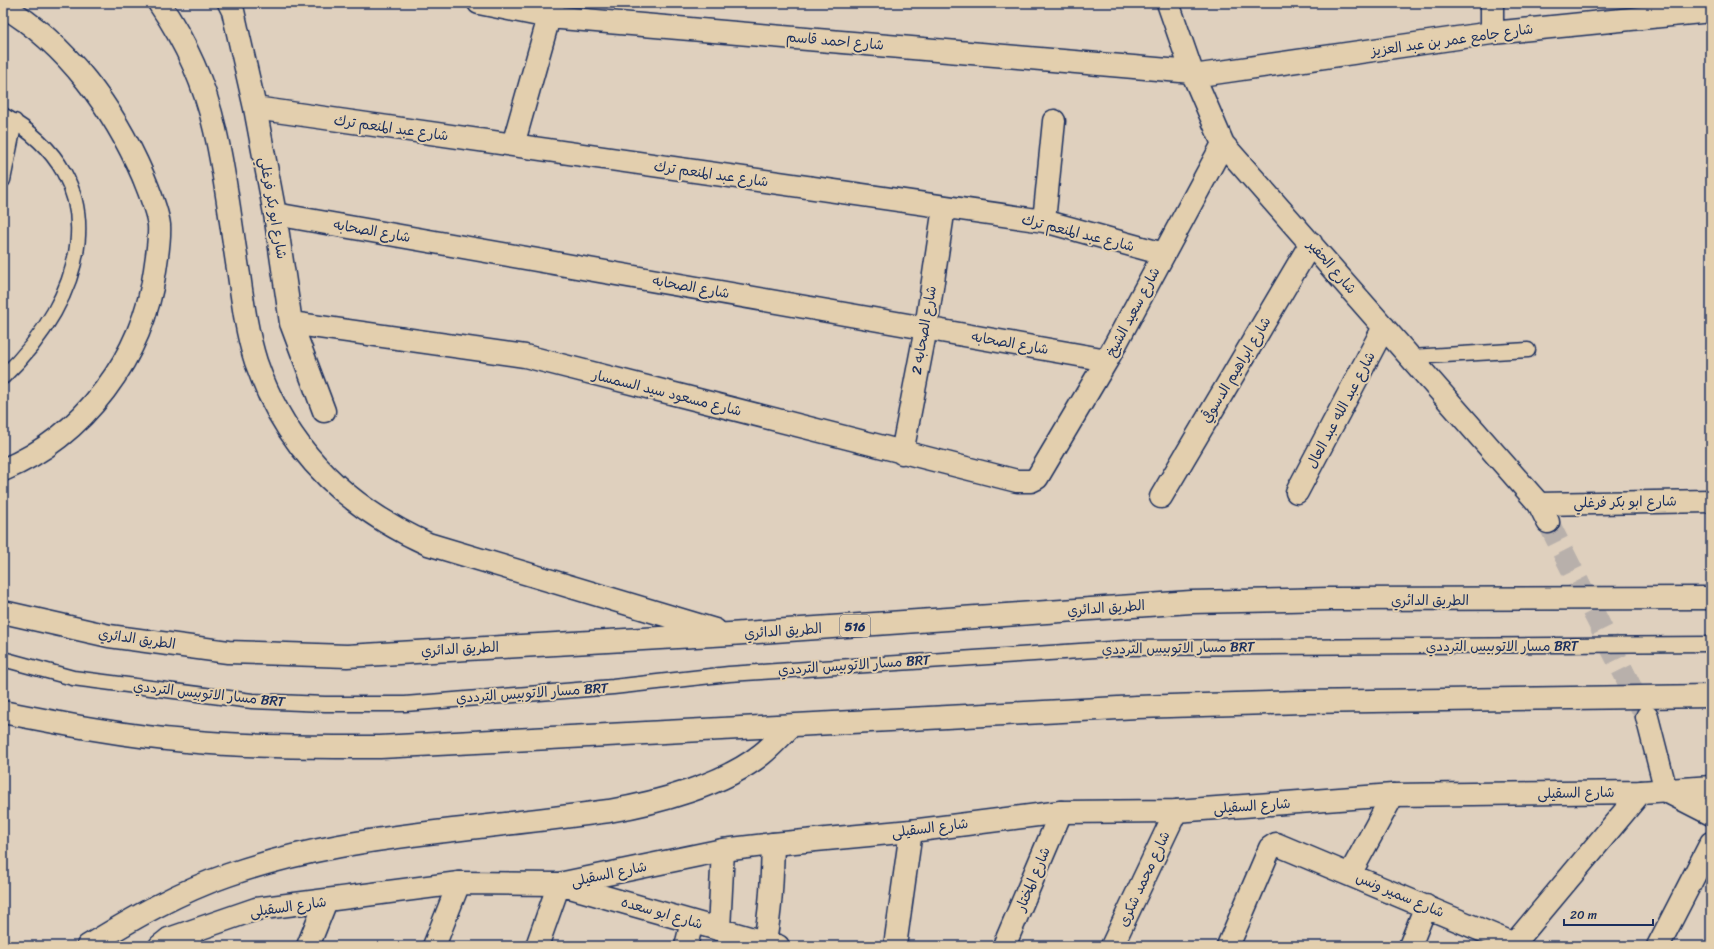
<svg xmlns="http://www.w3.org/2000/svg" width="1714" height="949" font-family="Sriracha,'Playpen Sans Arabic',sans-serif">
<style>
.lines{fill:none;stroke-linecap:round;stroke-linejoin:round}
.minor-tunnel{stroke:#b8b0ab;stroke-width:22;stroke-dasharray:22 11;stroke-linecap:butt}
.service-casing{stroke:#1b2f5e;stroke-width:17}
.minor-casing{stroke:#1b2f5e;stroke-width:25}
.tertiary-casing{stroke:#1b2f5e;stroke-width:25}
.motorway-casing{stroke:#1b2f5e;stroke-width:25}
.service{stroke:#e3cfae;stroke-width:14}
.minor{stroke:#e3cfae;stroke-width:22}
.tertiary{stroke:#e3cfae;stroke-width:22}
.motorway{stroke:#e3cfae;stroke-width:22}
.labels{text-anchor:middle;dominant-baseline:central;stroke-width:4;stroke-linejoin:round;paint-order:stroke}
.shield{fill:#e3cfae;stroke:#575f76;stroke-width:1}
.shield-label{font-size:13px;font-weight:bold;fill:#1b2f5e}
.street-label{font-size:14px;fill:#1b2f5e;stroke:#e3cfae}
</style>
<rect width="100%" height="100%" fill="#dfd0be"/>
<filter id="ink" filterUnits="userSpaceOnUse"><feTurbulence type="fractalNoise" baseFrequency=".025" numOctaves="2"/><feDisplacementMap in="SourceGraphic" scale="8" xChannelSelector="R" yChannelSelector="G"/><feConvolveMatrix kernelMatrix="1 2 1 2 8 2 1 2 1" color-interpolation-filters="sRGB"/></filter>
<g filter="url(#ink)">
<g class="lines">
<path class="minor-tunnel" d="M 1548,522 L 1644,713"/>
<g class="service-casing">
<path id="service" d="M 3,115 C 120,180 85,299 3,377
M 3,180 L 15,121
M 1411,357 L 1528,350
M 3,659 L 73,678 L 252,701 L 325,704 L 405,704 L 613,687 L 729,674 L 1125,648 L 1711,644"/>
</g>
<g class="minor-casing">
<path id="minor" d="M 229,3 L 233,11 L 255,108 L 275,214 L 291,323 L 324,411
M 479,3 L 549,17 L 1192,72
M 1168,3 L 1192,72 L 1223,144 L 1539,504 L 1548,522
M 1492,3 L 1492,33
M 1193,76 L 1492,33 L 1711,11
M 255,108 L 1044,221 L 1164,254
M 513,145 L 553,3
M 275,214 L 1107,360
M 1044,221 L 1054,121
M 291,323 L 525,356 L 1017,481 L 1031,481 L 1037,478 L 1107,360 L 1223,144
M 902,453 L 926,328 L 944,207
M 1297,492 L 1384,327
M 1161,497 L 1311,243
M 1539,504 L 1711,501
M 1647,717 L 1666,791 L 1711,814
M 1350,874 L 1393,795
M 719,929 L 723,850
M 169,939 L 192,946
M 1514,944 L 1641,792
M 308,946 L 326,901
M 434,946 L 459,883
M 537,946 L 559,884 L 778,946
M 686,946 L 692,922
M 764,946 C 771,912 772,878 773,844
M 895,946 L 911,831
M 1004,946 L 1061,812
M 1112,946 L 1176,811
M 1228,946 L 1270,848 L 1276,844 L 1519,946
M 1410,946 L 1426,906
M 1658,946 L 1711,843"/>
</g>
<g class="tertiary-casing">
<path id="tertiary" d="M 160,946 L 169,939 L 256,909 L 459,883 L 559,884 L 723,850 L 773,844 L 911,831 L 1061,812 L 1176,811 L 1393,795 L 1641,792 L 1711,787"/>
</g>
<g class="motorway-casing">
<path id="motorway" d="M 159,3 C 185,41 205,85 215,130 C 226,177 231,227 239,275 C 243,304 247,334 256,362 C 286,449 345,507 428,544 L 715,630
M 3,6 C 67,44 114,109 143,176 C 149,191 157,209 159,225 C 160,239 157,256 155,270 C 143,357 84,436 3,470
M 3,612 L 109,636 L 228,652 L 347,656 L 730,634 L 1191,602 L 1329,599 L 1711,598
M 3,712 C 64,724 124,736 186,741 C 251,747 315,747 380,747 L 1137,707 L 1302,702 L 1711,696
M 88,946 C 132,919 178,892 228,875 C 302,849 375,839 453,830 C 505,824 557,818 609,811 C 656,803 724,785 762,754 C 772,746 781,736 790,727"/>
</g>
<use href="#service" class="service"/>
<use href="#minor" class="minor"/>
<use href="#tertiary" class="tertiary"/>
<use href="#motorway" class="motorway"/>
</g>
</g>
<g class="labels">
<rect class="shield" x="840" y="615" width="30" height="22" rx="3"/>
<g class="shield-label">
<text x="855" y="626">516</text>
</g>
<g class="street-label">
<text transform="translate(1452 40) rotate(-8)">شارع جامع عمر بن عبد العزيز</text>
<text transform="translate(835 41) rotate(5)">شارع احمد قاسم</text>
<text transform="translate(391 128) rotate(8)">شارع عبد المنعم ترك</text>
<text transform="translate(711 174) rotate(8)">شارع عبد المنعم ترك</text>
<text transform="translate(273 208) rotate(80)">شارع ابو بكر فرغلي</text>
<text transform="translate(372 231) rotate(10)">شارع الصحابه</text>
<text transform="translate(1078 233) rotate(14)">شارع عبد المنعم ترك</text>
<text transform="translate(1332 267) rotate(49)">شارع الحفير</text>
<text transform="translate(691 287) rotate(10)">شارع الصحابه</text>
<text transform="translate(1133 312) rotate(-62)">شارع سعيد الشيخ</text>
<text transform="translate(924 330) rotate(-80)">شارع الصحابه 2</text>
<text transform="translate(1010 343) rotate(10)">شارع الصحابه</text>
<text transform="translate(1236 370) rotate(-59)">شارع ابراهيم الدسوقي</text>
<text transform="translate(667 393) rotate(14)">شارع مسعود سيد السمسار</text>
<text transform="translate(1341 410) rotate(-62)">شارع عبد الله عبد العال</text>
<text transform="translate(1625 502) rotate(-1)">شارع ابو بكر فرغلي</text>
<text x="1430" y="600">الطريق الدائري</text>
<text transform="translate(1106 608) rotate(-4)">الطريق الدائري</text>
<text transform="translate(783 631) rotate(-4)">الطريق الدائري</text>
<text transform="translate(137 639) rotate(8)">الطريق الدائري</text>
<text x="1502" y="646">مسار الاتوبيس الترددي BRT</text>
<text transform="translate(1178 648) rotate(-1)">مسار الاتوبيس الترددي BRT</text>
<text transform="translate(460 649) rotate(-3)">الطريق الدائري</text>
<text transform="translate(854 665) rotate(-4)">مسار الاتوبيس الترددي BRT</text>
<text transform="translate(532 693) rotate(-4)">مسار الاتوبيس الترددي BRT</text>
<text transform="translate(209 694) rotate(6)">مسار الاتوبيس الترددي BRT</text>
<text transform="translate(1576 793) rotate(-1)">شارع السقيلى</text>
<text transform="translate(1252 806) rotate(-4)">شارع السقيلى</text>
<text transform="translate(930 828) rotate(-7)">شارع السقيلى</text>
<text transform="translate(609 874) rotate(-12)">شارع السقيلى</text>
<text transform="translate(1033 879) rotate(-67)">شارع المختار</text>
<text transform="translate(1144 879) rotate(-65)">شارع محمد شكرى</text>
<text transform="translate(1400 895) rotate(23)">شارع سمير ونس</text>
<text transform="translate(288 907) rotate(-8)">شارع السقيلى</text>
<text transform="translate(662 913) rotate(16)">شارع ابو سعده</text>
</g>
</g>
<rect width="1714" height="949" fill="none" stroke="#e3cfae" stroke-width="16"/>
<rect x="8" y="8" width="1698" height="933" fill="none" stroke="#1b2f5e" stroke-width="1.5" filter="url(#ink)"/>
<path d="M1564 919v6h89v-6" fill="none" stroke="#1b2f5e" stroke-width="2"/>
<text x="1570" y="919" font-size="12" fill="#1b2f5e" stroke="#e3cfae" stroke-width="3" paint-order="stroke">20 m</text>
</svg>
